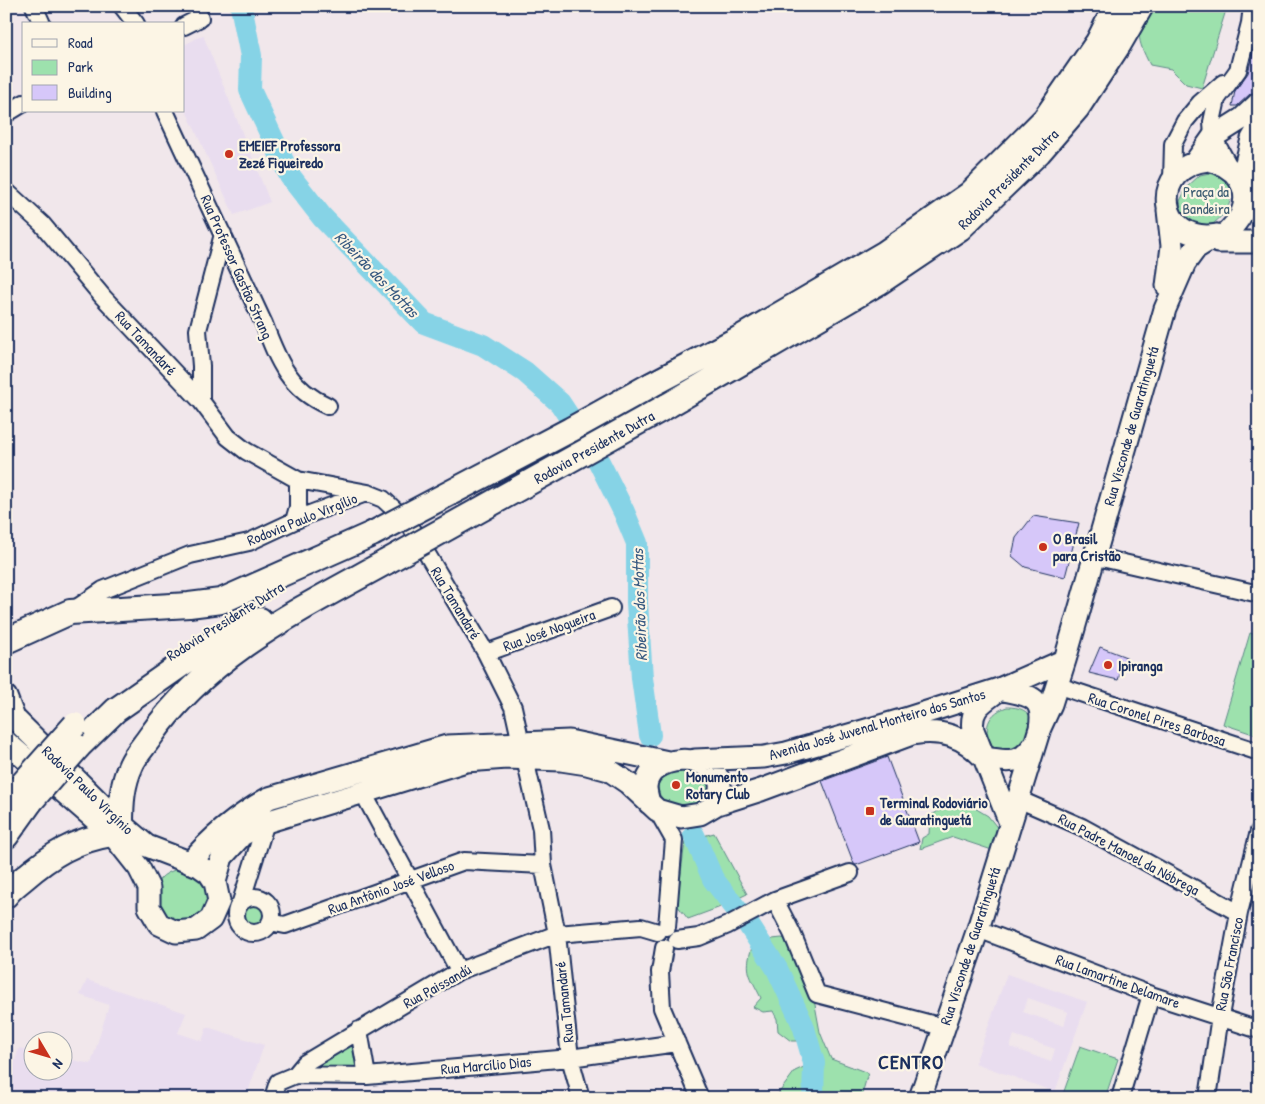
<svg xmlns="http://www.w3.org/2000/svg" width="1265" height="1104" font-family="'Patrick Hand',sans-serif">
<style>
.built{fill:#e9ddef;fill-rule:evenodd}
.green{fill:#9de1ad;stroke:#5c8886}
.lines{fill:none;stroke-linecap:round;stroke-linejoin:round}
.river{stroke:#86d3e6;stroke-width:22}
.building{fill:#d6c7f9;stroke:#1b2f5e}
.minor-casing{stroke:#1b2f5e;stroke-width:20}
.major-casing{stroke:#1b2f5e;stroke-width:25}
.highway-casing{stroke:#1b2f5e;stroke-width:28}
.minor{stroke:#fcf5e5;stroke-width:16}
.major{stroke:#fcf5e5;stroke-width:21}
.highway{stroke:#fcf5e5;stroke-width:24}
.highway-bridge-casing{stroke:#1b2f5e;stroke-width:28;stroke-linecap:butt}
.highway-bridge{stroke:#fcf5e5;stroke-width:24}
.poi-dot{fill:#c8321e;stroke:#fcf5e5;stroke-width:2}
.labels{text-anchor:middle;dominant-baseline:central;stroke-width:4.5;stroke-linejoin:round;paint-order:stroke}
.poi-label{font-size:15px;font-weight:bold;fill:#1b2f5e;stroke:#fcf5e5;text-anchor:start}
.street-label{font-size:15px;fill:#1b2f5e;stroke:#fcf5e5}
.park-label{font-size:15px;fill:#3c5c72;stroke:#fcf5e5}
.water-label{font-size:16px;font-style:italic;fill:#365880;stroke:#fcf5e5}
.district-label{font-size:20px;font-weight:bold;letter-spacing:1px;fill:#1b2f5e;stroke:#fcf5e5}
</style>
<rect width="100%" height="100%" fill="#f1e7eb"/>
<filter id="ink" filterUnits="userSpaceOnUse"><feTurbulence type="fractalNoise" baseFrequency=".02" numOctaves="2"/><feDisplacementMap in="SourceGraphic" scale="10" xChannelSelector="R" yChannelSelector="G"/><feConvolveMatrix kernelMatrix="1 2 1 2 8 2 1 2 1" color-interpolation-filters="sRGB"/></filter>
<g filter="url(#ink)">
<path class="built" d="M 203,35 L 270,202 L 234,215 L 184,106 L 184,45 Z
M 1007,974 L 1087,1002 L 1055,1092 L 975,1063 ZM 1028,998 L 1068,1012 L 1064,1026 L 1023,1012 ZM 1014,1035 L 1055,1049 L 1051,1062 L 1010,1047 Z
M 87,980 L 186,1013 L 178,1033 L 202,1041 L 207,1027 L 264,1045 L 246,1098 L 6,1098 L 6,1088 L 19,1048 L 32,1051 L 32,1072 L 62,1072 L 63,1058 L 91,1064 L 109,1005 L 80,995 Z"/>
<path class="green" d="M 1150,6 L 1224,6 L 1226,10 L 1202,88 L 1186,84 L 1171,69 L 1150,65 C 1136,37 1136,35 1150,6 Z
M 1214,172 L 1227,179 C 1236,203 1227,213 1208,228 L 1192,227 L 1182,215 L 1180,201 L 1187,187 L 1200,175 Z
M 1250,633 L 1259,635 L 1259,736 L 1223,724 Z
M 1007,707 C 1020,707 1027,710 1034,721 L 1027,749 L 997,751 C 981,734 985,714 1007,707 Z
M 685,771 L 702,774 L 711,786 C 711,789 711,792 710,794 C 702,811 648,813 660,778 L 669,773 Z
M 965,802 L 988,816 L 1000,831 L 998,852 L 953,837 L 920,849 L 922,838 L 929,834 L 930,816 L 947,806 Z
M 714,833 L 747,894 L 718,908 L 688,919 L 677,905 L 685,841 Z
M 186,868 L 209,883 L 210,911 L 186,927 L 160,916 C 159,908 154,895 156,887 C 159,874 174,869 186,868 Z
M242 915a13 13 0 1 1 26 0a13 13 0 1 1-26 0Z
M 782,938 L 791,941 L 813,994 L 820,1032 L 831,1059 L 868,1073 L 862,1094 L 849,1093 L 849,1098 L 775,1098 L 795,1071 L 806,1066 L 799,1041 L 791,1041 L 778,1031 L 777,1019 L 773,1011 L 763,1012 L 753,1007 L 761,998 C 750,975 744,972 752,947 L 767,947 L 772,939 Z
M 358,1036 L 364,1068 L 305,1073 Z
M 1080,1046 L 1118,1059 L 1105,1098 L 1062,1097 Z"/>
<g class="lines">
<path class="river" d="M 241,6 L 251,56 L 250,90 L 290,176 L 322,217 L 424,323 L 483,345 L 525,372 L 560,403 L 599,462 L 624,512 L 637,543 L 637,602 L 642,678 L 650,735
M 694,835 L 713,879 L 748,924 L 777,969 L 803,1025 L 814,1063 L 813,1098"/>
</g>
<path class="building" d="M 1259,29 L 1259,91 L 1250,94 L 1237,106 L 1232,106 L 1235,91 L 1248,73 Z
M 1033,516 L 1079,523 L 1065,577 L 1025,567 L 1012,556 L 1016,538 Z
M 1100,647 L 1126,657 L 1118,680 L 1089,673 Z
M 887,757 L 919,842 L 856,865 L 854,864 L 822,781 Z"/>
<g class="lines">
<g class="minor-casing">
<path id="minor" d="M 34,6 L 42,24
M 122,6 L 136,24
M 184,26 L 200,18 L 196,6
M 165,111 L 264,324 C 278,361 289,389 328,406
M 6,114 L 24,103
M 1230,168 L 1213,137 L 1212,122 L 1217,99 L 1238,70 L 1250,23 L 1252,6
M 1172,180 L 1173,144 L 1185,121 L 1200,103 L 1223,83
M 6,191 L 42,224 L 103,297 L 201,401 L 228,437 L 246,451 L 298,480 L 368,493 L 383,499 L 408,522 L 486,653 L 513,707 L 521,743
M 201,401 L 201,366 L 198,330 L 223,234
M 294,521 L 298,507 L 298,480
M 1093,556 L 1259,594
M 72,611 L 103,590 L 190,555 L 249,542 L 307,515 L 366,493
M 486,653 L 611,608
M 1056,685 L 1259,752
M 525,759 L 541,829 L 543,865 L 557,934 L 570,1058 L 581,1098
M 1018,799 L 1082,827 L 1239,913
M 368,802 L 459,971
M 657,810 L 674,840 L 667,927
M236 915a18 18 0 1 1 36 0a18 18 0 1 1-36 0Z
M 775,900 L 792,933 L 817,994 L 943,1027
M 241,902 L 266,822
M 270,922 L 285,925 L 464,861 L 543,865
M 978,929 L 1151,995 L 1259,1030
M 677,940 L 699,937 L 728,925 L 775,900 L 850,873
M 664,948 L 660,972 L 662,1008 L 700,1098
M 359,1030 L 367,1076
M 295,1075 L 367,1076 L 570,1058 L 677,1043
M 273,1098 L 278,1082 L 295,1075 L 305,1063 L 459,971 L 557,934 L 641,927 L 658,932
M 1120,1098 L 1151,995
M 1208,1098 L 1220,1016 L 1239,913 L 1259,831"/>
</g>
<g class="major-casing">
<path id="major" d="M 1208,160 C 1234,165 1253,187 1241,215 C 1236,225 1226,233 1218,242 L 1217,235 C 1157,245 1148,166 1208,160 Z
M 1196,161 L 1213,137 L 1243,118 L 1259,103
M 1241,183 L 1252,139 L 1259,127
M 1218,242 L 1259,242
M 1167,286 L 1172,246 L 1168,210
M 999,689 C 1025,695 1046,694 1040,728
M 995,693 C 980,704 970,710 973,730 L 1010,823
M 6,697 L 14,718 L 121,824 L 147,846 L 199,866 L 209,873 L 215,882 L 219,901 L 211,919 L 196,930 L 176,932 L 159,924 L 149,907 L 149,888 L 139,868 L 112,834 L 6,742
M 984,758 C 1009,761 1020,766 1035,743
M 695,760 L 764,757 L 786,753 L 908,718 L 999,689 L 1065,660
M 649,803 C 648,798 646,792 646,787 C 647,754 713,750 720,784 C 721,790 718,798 717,804
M 190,863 C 212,836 239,815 269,798 L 447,746 L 569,741 L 668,762
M 215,882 L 222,857 L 242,835 L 266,822 L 466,761 L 507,758 L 561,760 L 587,764 L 609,770 L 628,783 L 657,810 L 681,817 L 700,814 L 717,804 L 761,790 L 912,734 C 942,729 963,736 984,758
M 920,1098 L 978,929 L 1040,728 L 1051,704 L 1065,660 L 1165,309 L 1185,263 L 1196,248 L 1217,235"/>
</g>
<g class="highway-casing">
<path id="highway" d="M 651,385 L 738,339 L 885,253 L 970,194 L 1045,119 L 1098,42 L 1116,6
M 667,406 L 878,283 L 960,228 L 1039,152 L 1077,108 L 1119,44 L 1141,6
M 6,641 L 70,612 L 189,605 L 221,601 L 372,534
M 78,747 L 116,710 L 215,641 L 260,620
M 6,806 L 17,790
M 121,824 C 121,804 122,784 131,765 C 135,755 144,746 150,737 C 209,653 299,610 386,562
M 6,836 L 31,801
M 6,895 C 10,889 17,884 23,879 C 51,855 75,840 112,834"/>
</g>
<use href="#minor" class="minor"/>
<use href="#major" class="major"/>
<use href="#highway" class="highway"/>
<g class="highway-bridge-casing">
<path id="highway-bridge" d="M 372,534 L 570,430 L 651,385
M 386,562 L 667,406
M 17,790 L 75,725
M 31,801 L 78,747"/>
</g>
<use href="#highway-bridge" class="highway-bridge"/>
</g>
</g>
<g class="poi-dot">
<circle cx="229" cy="154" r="5"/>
<circle cx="1043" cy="547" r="5"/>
<circle cx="1108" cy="665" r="5"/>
<circle cx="676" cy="785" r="5"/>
<rect x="865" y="806" width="10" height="10" rx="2.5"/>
</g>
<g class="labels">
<g class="poi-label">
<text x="239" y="145">EMEIEF Professora<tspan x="239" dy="17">Zezé Figueiredo</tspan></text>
<text x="1053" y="538">O Brasil<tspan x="1053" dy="17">para Cristão</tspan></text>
<text x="1118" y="665">Ipiranga</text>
<text x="686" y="776">Monumento<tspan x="686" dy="17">Rotary Club</tspan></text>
<text x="880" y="802">Terminal Rodoviário<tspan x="880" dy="17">de Guaratinguetá</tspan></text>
</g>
<g class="street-label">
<text transform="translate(1008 179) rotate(-45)">Rodovia Presidente Dutra</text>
<text transform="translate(237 267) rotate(66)">Rua Professor Gastão Strang</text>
<text transform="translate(146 343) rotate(47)">Rua Tamandaré</text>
<text transform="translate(1131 426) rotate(-74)">Rua Visconde de Guaratinguetá</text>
<text transform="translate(594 447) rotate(-29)">Rodovia Presidente Dutra</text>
<text transform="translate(302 519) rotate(-22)">Rodovia Paulo Virgílio</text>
<text transform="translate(456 603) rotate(59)">Rua Tamandaré</text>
<text transform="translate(225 621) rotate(-32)">Rodovia Presidente Dutra</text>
<text transform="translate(549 630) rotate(-20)">Rua José Nogueira</text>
<text transform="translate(1157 719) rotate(18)">Rua Coronel Pires Barbosa</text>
<text transform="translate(877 724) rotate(-16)">Avenida José Juvenal Monteiro dos Santos</text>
<text transform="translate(88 790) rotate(44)">Rodovia Paulo Virgínio</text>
<text transform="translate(1129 854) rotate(28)">Rua Padre Manoel da Nóbrega</text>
<text transform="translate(391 887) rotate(-20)">Rua Antônio José Velloso</text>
<text transform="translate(970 946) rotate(-72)">Rua Visconde de Guaratinguetá</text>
<text transform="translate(1229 964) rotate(-79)">Rua São Francisco</text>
<text transform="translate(1118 981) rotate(20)">Rua Lamartine Delamare</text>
<text transform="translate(437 986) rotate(-29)">Rua Paissandú</text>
<text transform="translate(564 1002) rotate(-96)">Rua Tamandaré</text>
<text transform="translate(486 1065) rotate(-5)">Rua Marcílio Dias</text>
</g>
<g class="park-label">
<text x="1206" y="191">Praça da<tspan x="1206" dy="17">Bandeira</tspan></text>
</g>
<g class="water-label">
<text transform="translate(377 274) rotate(46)">Ribeirão dos Mottas</text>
<text transform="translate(639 605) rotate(-92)">Ribeirão dos Mottas</text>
</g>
<g class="district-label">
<text x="911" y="1061">CENTRO</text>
</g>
</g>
<rect width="1265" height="1104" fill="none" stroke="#fcf5e5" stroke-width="25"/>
<rect x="12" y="12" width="1240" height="1079" fill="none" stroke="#1b2f5e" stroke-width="2" filter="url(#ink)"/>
<rect x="22" y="22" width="162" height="90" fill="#fcf5e5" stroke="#a2a6af"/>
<rect x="32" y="39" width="25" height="8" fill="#fcf5e5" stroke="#a2a6af"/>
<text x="68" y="48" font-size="15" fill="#1b2f5e">Road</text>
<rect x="32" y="60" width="25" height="15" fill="#9de1ad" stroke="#a2a6af"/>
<text x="68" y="72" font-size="15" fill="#1b2f5e">Park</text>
<rect x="32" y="85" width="25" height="15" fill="#d6c7f9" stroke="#a2a6af"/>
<text x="68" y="98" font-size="15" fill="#1b2f5e">Building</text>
<g transform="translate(48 1056) rotate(128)"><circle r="24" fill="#fcf5e5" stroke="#a2a6af"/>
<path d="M0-4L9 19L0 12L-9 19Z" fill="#c8321e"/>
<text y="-8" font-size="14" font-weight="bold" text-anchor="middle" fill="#1b2f5e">N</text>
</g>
</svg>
